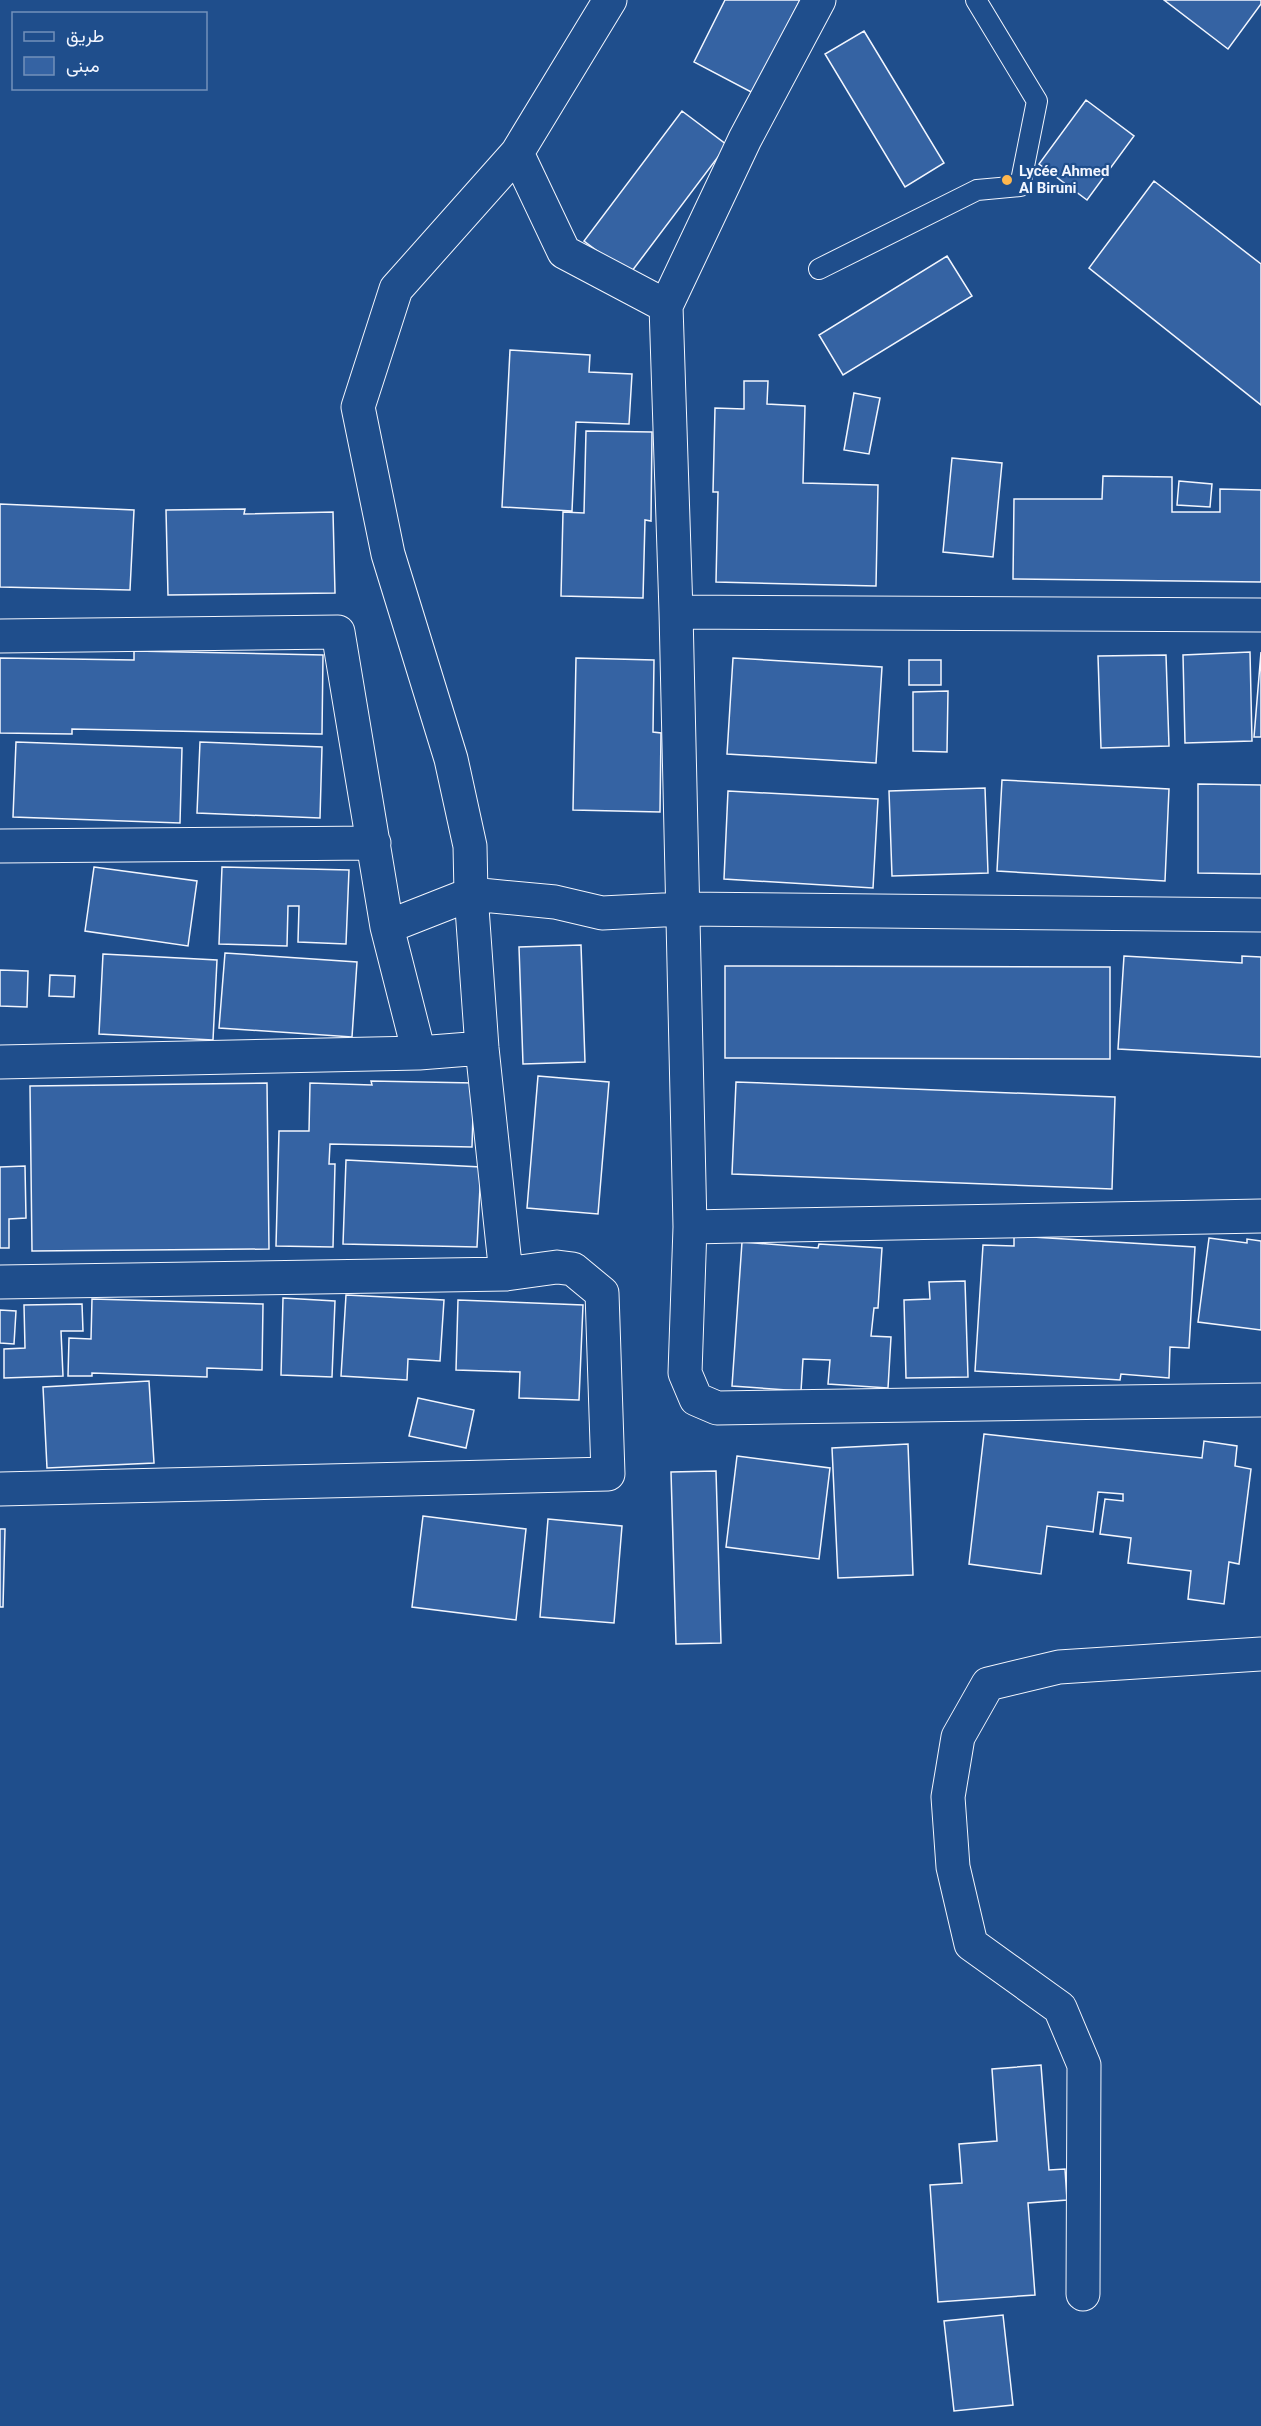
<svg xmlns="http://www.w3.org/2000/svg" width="1261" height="2426" font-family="Roboto,Vazirmatn,sans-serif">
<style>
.building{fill:#3563a3;stroke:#f2f6ff;stroke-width:1.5}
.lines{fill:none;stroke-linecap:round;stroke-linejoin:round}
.service-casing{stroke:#f2f6ff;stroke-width:22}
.minor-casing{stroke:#f2f6ff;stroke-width:35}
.service{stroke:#1f4e8c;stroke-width:20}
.minor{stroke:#1f4e8c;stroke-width:33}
.poi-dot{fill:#ffb74d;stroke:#1f4e8c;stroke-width:2}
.labels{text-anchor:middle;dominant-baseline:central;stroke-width:4.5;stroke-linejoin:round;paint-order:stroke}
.poi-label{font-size:15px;font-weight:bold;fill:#f2f6ff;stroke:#1f4e8c;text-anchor:start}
</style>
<rect width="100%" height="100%" fill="#1f4e8c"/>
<path class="building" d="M 725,0 L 800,0 L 753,93 L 694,62 Z
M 1164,0 L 1261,0 L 1261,4 L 1228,49 Z
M 864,31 L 944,163 L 905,187 L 825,54 Z
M 1086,100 L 1134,136 L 1087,200 L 1039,164 Z
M 682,111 L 727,145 L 629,275 L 584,241 Z
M 1154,181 L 1261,264 L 1261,405 L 1089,268 Z
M 947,256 L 972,296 L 843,375 L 819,335 Z
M 510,350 L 590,355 L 589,372 L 632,374 L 629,424 L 576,422 L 572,511 L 502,507 Z
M 744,381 L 768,381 L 767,404 L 805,406 L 803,483 L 878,485 L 876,586 L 716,582 L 718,492 L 713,492 L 715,408 L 744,409 Z
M 854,393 L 880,398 L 869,454 L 844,450 Z
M 586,431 L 652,432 L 651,521 L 645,520 L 643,598 L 561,596 L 563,512 L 584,513 Z
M 952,458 L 1002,463 L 993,557 L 943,552 Z
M 1103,476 L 1172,477 L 1172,512 L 1220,512 L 1220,489 L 1261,490 L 1261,582 L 1013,579 L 1014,499 L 1102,499 Z
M 1179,481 L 1212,484 L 1210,507 L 1177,505 Z
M 0,504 L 134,510 L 130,590 L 0,587 Z
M 245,509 L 244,514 L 333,512 L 335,593 L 168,595 L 166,510 Z
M 134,651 L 323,655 L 322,734 L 72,729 L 72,734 L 0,733 L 0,658 L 134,660 Z
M 1250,652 L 1252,741 L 1185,743 L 1183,655 Z
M 1261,652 L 1261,737 L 1254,737 Z
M 1166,655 L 1169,746 L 1101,748 L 1098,656 Z
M 576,658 L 654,660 L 653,732 L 661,733 L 660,812 L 573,810 Z
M 733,658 L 882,667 L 876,763 L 727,754 Z
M 909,660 L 941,660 L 941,685 L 909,685 Z
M 948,691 L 947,752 L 913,751 L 913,692 Z
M 16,742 L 182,748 L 180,823 L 13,817 Z
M 200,742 L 322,747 L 320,818 L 197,813 Z
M 1002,780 L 1169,789 L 1165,881 L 997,871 Z
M 1198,784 L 1261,785 L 1261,874 L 1198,873 Z
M 985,788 L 988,873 L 892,876 L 889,791 Z
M 728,791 L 878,799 L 873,888 L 724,879 Z
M 94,867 L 197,881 L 188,946 L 85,931 Z
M 222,867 L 349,870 L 346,944 L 298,942 L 299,906 L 288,906 L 287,946 L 219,944 Z
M 581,945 L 585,1062 L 523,1064 L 519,947 Z
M 225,953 L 357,962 L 352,1037 L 219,1028 Z
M 103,954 L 217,960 L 213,1040 L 99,1034 Z
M 1124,956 L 1242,963 L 1242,956 L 1261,957 L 1261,1057 L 1118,1049 Z
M 725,966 L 1110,967 L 1110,1059 L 725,1058 Z
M 0,970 L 28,971 L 27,1007 L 0,1006 Z
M 50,975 L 75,976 L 74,997 L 49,996 Z
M 538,1076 L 609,1082 L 598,1214 L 527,1208 Z
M 371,1081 L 474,1083 L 472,1147 L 330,1144 L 329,1164 L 335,1164 L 333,1247 L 276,1246 L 279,1131 L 309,1131 L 310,1083 L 372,1085 Z
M 736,1082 L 1115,1097 L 1112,1189 L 732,1174 Z
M 267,1083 L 269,1249 L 32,1251 L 30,1086 Z
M 346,1160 L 481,1167 L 477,1247 L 343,1244 Z
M 25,1166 L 26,1218 L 9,1219 L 9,1248 L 0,1248 L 0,1167 Z
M 1014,1236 L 1195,1247 L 1189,1348 L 1170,1347 L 1169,1378 L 1121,1374 L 1120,1380 L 975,1371 L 983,1245 L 1014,1246 Z
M 1209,1238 L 1247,1243 L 1247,1239 L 1261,1241 L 1261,1330 L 1198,1322 Z
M 742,1242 L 818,1248 L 819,1244 L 882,1248 L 878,1308 L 874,1308 L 871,1336 L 891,1337 L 888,1388 L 828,1384 L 830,1360 L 803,1359 L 801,1391 L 732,1386 Z
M 965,1281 L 968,1377 L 906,1378 L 904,1300 L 930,1299 L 929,1282 Z
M 346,1295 L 444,1300 L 440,1361 L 408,1359 L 407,1380 L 341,1376 Z
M 283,1298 L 335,1301 L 332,1377 L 281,1375 Z
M 92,1299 L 263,1304 L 262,1370 L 207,1368 L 207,1377 L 92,1373 L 92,1376 L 68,1376 L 69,1338 L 91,1339 Z
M 458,1300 L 583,1305 L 579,1400 L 519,1398 L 520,1372 L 456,1370 Z
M 82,1304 L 83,1331 L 61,1331 L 63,1376 L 4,1378 L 4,1349 L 25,1348 L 24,1305 Z
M 0,1310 L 16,1311 L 14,1344 L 0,1343 Z
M 149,1381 L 154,1463 L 47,1468 L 43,1387 Z
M 418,1398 L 474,1410 L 466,1448 L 409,1436 Z
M 984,1434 L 1202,1458 L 1204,1441 L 1237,1446 L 1235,1466 L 1251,1469 L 1239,1564 L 1229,1562 L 1224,1604 L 1188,1599 L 1191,1571 L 1128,1563 L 1131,1538 L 1100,1534 L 1105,1499 L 1123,1501 L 1123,1494 L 1098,1492 L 1093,1532 L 1047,1526 L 1041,1574 L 969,1564 Z
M 908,1444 L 913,1575 L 838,1578 L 832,1448 Z
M 737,1456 L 830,1468 L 819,1559 L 726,1547 Z
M 716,1471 L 721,1643 L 676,1644 L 671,1472 Z
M 423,1516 L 526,1529 L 516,1620 L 412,1607 Z
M 548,1519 L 622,1526 L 614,1623 L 540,1617 Z
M 0,1529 L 5,1529 L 3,1607 L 0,1607 Z
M 1041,2065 L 1049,2170 L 1065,2169 L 1067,2200 L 1028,2203 L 1035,2295 L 938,2302 L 930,2185 L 962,2183 L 959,2144 L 997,2141 L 992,2069 Z
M 1003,2315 L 1013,2405 L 954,2411 L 944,2321 Z"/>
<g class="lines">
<g class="service-casing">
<path id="service" d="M 819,269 L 977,190 L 1020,186 L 1037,101 L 976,0"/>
</g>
<g class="minor-casing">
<path id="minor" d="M 610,0 L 517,153 L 564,252 L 666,306
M 819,0 L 745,139 L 666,306 L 676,612 L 690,1227 L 685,1373 L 696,1399 L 717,1408 L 1261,1400
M 676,612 L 1261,615
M 0,636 L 338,632 L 387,927 L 419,1053
M 0,846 L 374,843
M 387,927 L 471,894 L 555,902 L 602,913 L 683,909 L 1261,915
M 0,1062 L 419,1053 L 482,1048
M 690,1227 L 1261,1216
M 506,1274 L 482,1048 L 471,894 L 470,846 L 451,759 L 388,554 L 358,407 L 396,289 L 517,153
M 0,1282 L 506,1274 L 557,1267 L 573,1269 L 602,1293 L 608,1474 L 0,1489
M 1083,2294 L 1084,2065 L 1060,2008 L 971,1944 L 953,1867 L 948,1797 L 958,1737 L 988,1684 L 1059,1667 L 1261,1654"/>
</g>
<use href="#service" class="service"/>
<use href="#minor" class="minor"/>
</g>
<circle class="poi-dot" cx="1007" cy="180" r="6"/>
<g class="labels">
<g class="poi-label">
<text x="1019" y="171">Lycée Ahmed<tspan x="1019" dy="17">Al Biruni</tspan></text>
</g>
</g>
<rect x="12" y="12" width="195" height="78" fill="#1f4e8c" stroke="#7391ba" stroke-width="1.5"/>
<rect x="24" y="32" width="30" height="9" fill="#1f4e8c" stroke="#7391ba" stroke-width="1.5"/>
<text x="66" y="42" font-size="18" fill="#f2f6ff">طريق</text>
<rect x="24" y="57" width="30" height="18" fill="#3563a3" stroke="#7391ba" stroke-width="1.5"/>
<text x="66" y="72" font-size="18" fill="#f2f6ff">مبنى</text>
</svg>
